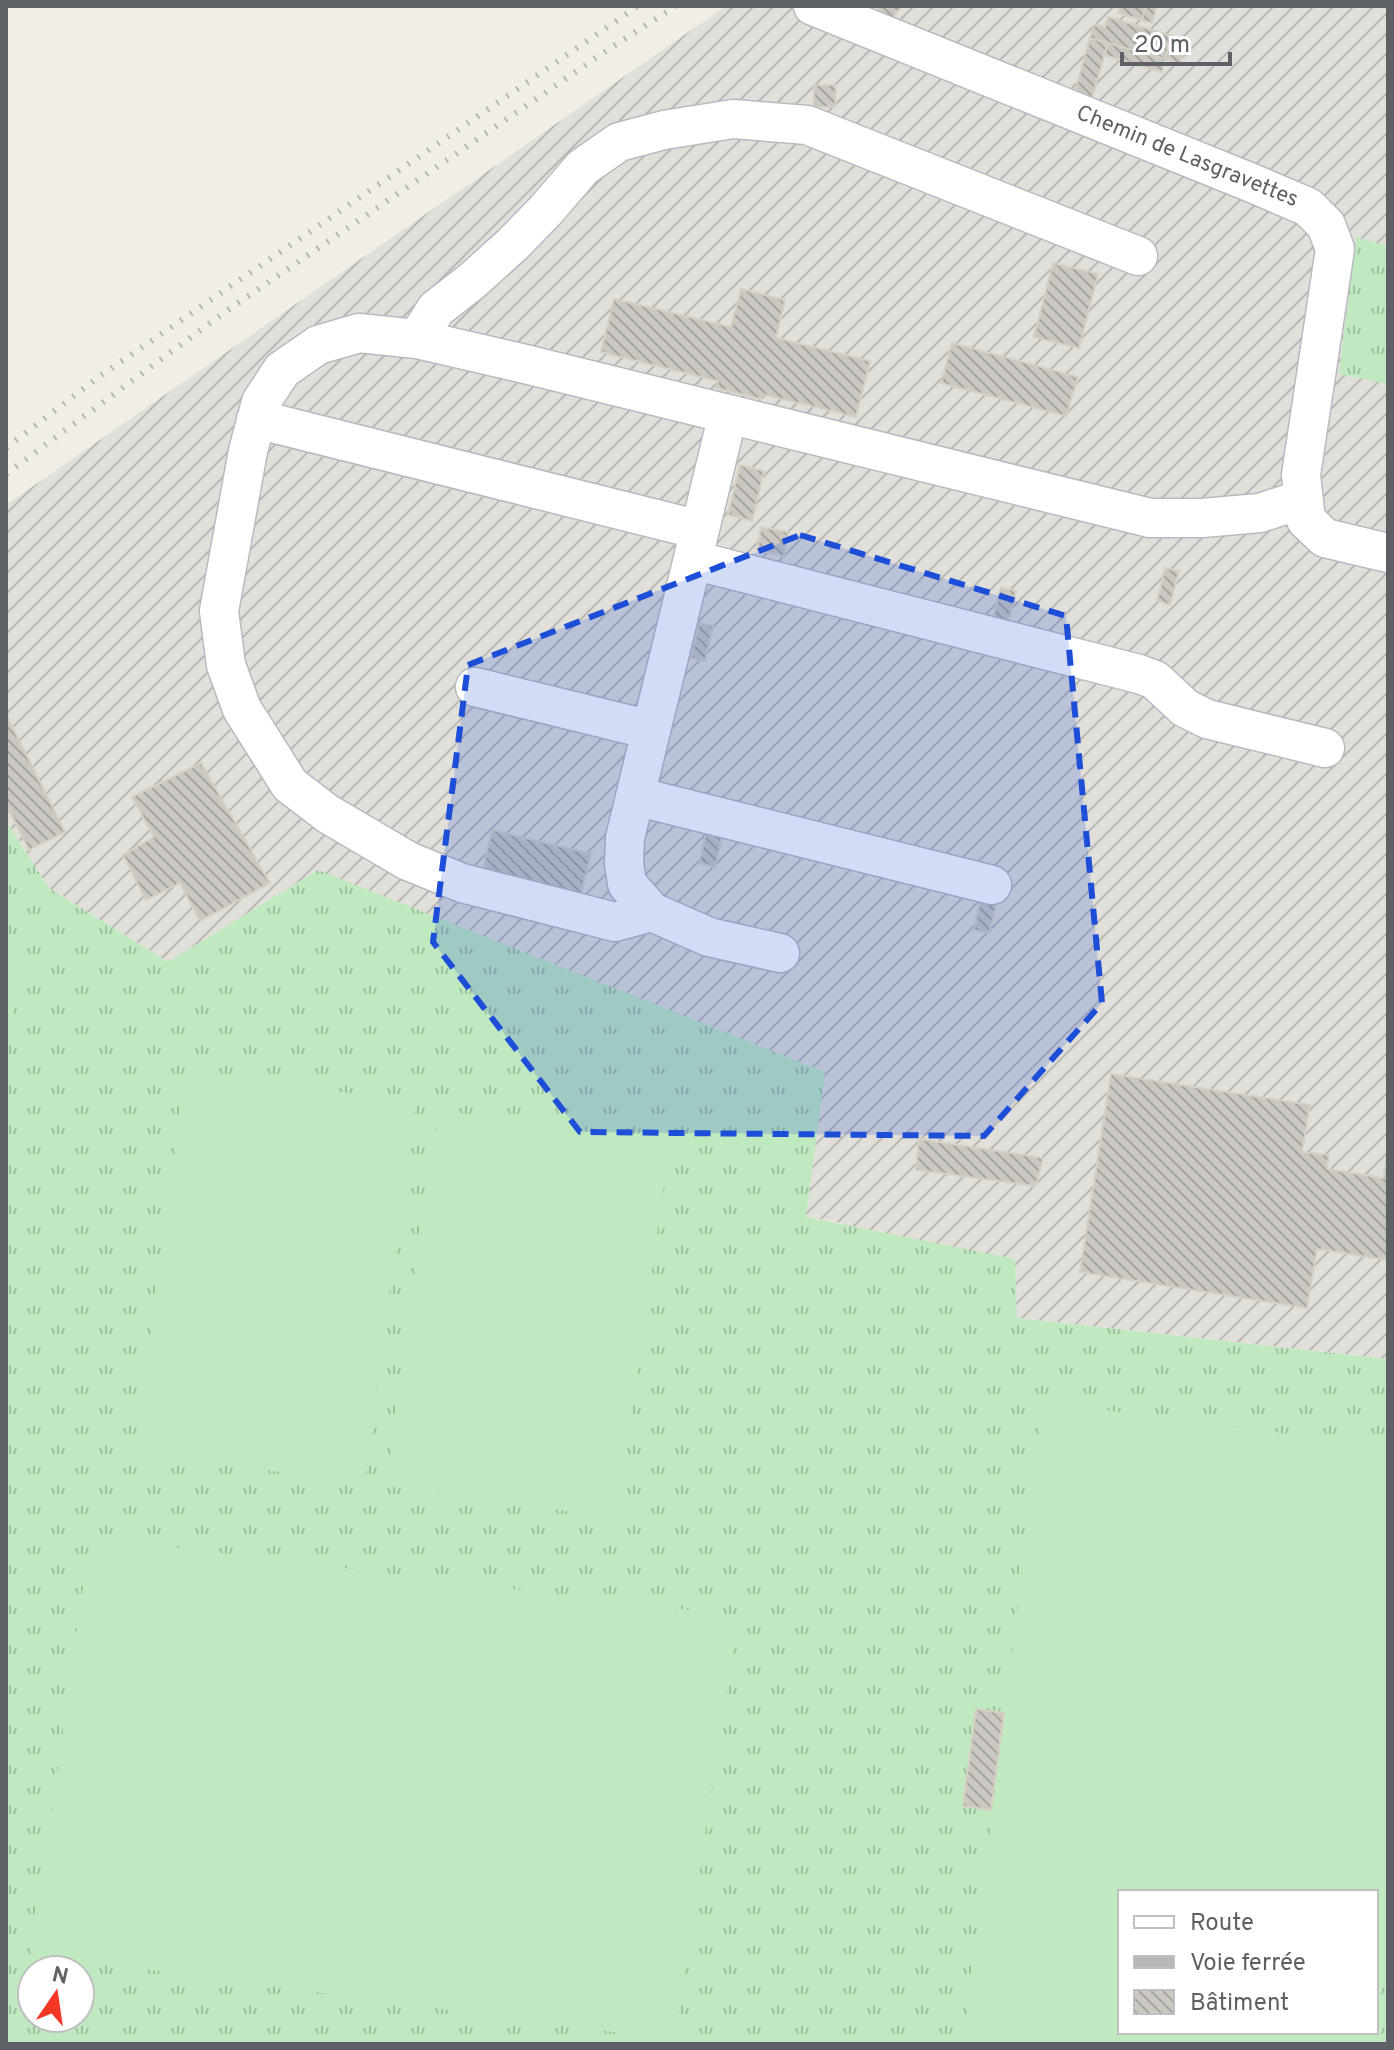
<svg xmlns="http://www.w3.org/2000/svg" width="1394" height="2050" font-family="Overpass,sans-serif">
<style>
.industrial{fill:url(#industrial-furrows)}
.grass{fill:url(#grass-tufts);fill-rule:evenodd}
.garden{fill:#c0e9c0;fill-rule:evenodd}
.building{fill:url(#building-back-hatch);stroke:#d5d0c3;stroke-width:2}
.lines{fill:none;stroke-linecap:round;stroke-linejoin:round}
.minor-casing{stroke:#b7bbc0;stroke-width:41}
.minor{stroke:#fff;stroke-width:38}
.rail{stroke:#b6b7b7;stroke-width:6;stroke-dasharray:2 10;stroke-linecap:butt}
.marked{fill:#1d4ed8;fill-opacity:0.2;stroke:#1d4ed8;stroke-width:6;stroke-dasharray:16 10;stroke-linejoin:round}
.labels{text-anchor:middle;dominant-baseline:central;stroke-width:8;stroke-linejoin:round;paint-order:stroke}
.street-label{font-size:22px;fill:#5d6166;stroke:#fff}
</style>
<defs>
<pattern id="industrial-furrows" width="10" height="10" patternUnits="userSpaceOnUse" patternTransform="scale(2)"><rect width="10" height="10" fill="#e1dfd9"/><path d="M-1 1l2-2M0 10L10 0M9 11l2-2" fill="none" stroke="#bab8b4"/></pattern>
<pattern id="grass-tufts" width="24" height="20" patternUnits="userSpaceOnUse" patternTransform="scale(2)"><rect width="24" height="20" fill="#c0e9c0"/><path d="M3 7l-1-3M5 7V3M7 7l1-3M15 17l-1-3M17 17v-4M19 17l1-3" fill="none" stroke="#9fc0a0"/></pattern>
<pattern id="building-back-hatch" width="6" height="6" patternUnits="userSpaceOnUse" patternTransform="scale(2)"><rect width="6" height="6" fill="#cbc8c2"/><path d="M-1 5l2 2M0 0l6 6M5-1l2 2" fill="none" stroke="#a8a6a1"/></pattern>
</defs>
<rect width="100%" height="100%" fill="#f0eee5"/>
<path class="industrial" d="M 726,6 L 1388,6 L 1388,1359 L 1017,1318 L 841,1223 L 806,1217 L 318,870 L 168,962 L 49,888 L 6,821 L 6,505 Z"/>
<path class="grass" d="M 1356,237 L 1388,246 L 1388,384 L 1339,374 Z
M 6,821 L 49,888 L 168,962 L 318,870 L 825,1072 L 806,1217 L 1015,1259 L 1017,1318 L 1388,1359 L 1388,2044 L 6,2044 ZM 1120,1892 L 1376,1892 L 1376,2032 L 1120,2032 ZM 32,1970 L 80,1970 L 80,2018 L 32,2018 Z"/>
<path class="garden" d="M 6,949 L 22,951 L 6,1065 Z
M 187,1071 L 415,1102 L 364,1483 L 136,1453 Z
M 439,1110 L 670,1143 L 617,1518 L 386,1486 Z
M 1043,1402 L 1388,1447 L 1388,1936 L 1375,2044 L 964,2044 ZM 1376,1892 L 1376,2032 L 1120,2032 L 1120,1892 Z
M 90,1537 L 738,1616 L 674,2040 L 32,1954 Z"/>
<path class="building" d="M 880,6 L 902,6 L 887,25 L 873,15 Z
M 1120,6 L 1146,6 L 1142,20 L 1118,13 Z
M 1146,6 L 1157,6 L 1152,23 L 1142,20 Z
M 1108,17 L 1172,36 L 1165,59 L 1090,38 L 1095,24 L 1105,27 Z
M 1172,36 L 1187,40 L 1180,64 L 1165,59 Z
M 1090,38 L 1108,43 L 1091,101 L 1074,95 Z
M 1108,43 L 1165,59 L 1162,72 L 1104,55 Z
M 814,85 L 836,85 L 835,107 L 814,107 Z
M 1053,263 L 1098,274 L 1079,348 L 1034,337 Z
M 741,289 L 785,300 L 776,338 L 870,361 L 856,417 L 762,394 L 761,399 L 716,388 L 718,381 L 601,352 L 614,299 L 731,327 Z
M 952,343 L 1078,377 L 1066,416 L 941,383 Z
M 740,465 L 764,471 L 752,521 L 728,515 Z
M 761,527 L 788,532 L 784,556 L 757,550 Z
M 1165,568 L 1179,571 L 1170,605 L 1157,601 Z
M 1001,587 L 1016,591 L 1006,631 L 991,627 Z
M 699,623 L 713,626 L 705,661 L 691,658 Z
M 6,714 L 65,832 L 29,850 L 6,804 Z
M 201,763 L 270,883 L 200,921 L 180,883 L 146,900 L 123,855 L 154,837 L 132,797 Z
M 708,825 L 724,828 L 715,867 L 699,863 Z
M 492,830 L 591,854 L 579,902 L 481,878 Z
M 982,894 L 998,898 L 989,933 L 974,930 Z
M 1111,1074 L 1310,1105 L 1302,1152 L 1329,1155 L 1327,1169 L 1383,1178 L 1386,1161 L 1388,1161 L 1388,1260 L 1317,1249 L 1307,1308 L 1080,1272 Z
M 919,1139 L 1043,1158 L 1036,1186 L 916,1170 Z
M 976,1709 L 1004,1713 L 991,1810 L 963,1806 Z"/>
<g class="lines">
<g class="minor-casing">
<path id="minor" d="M 813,6 L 1247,181 L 1308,207 L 1326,225 L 1335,249 L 1301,475 L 1306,520 L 1325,538 L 1388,553
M 417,339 L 436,309 L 472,281 L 513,244 L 546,210 L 583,167 L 619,142 L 664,130 L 733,119 L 807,125 L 1138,256
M 728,414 L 625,838 L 624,863 L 627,884 L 652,912 L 709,937 L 780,953
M 256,419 L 700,530
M 693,560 L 1139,674 L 1155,680 L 1185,708 L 1207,719 L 1325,748
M 475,687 L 651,730
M 635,796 L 992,885
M 652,912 L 615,922 L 462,883 L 408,861 L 328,814 L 290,785 L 242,709 L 226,665 L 219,611 L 248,451 L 261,402 L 282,370 L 318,345 L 359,333 L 417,339 L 521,363 L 1150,518 L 1202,518 L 1260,513 L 1303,499"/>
</g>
<use href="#minor" class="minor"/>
<path class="rail" d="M 6,448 L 100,376 L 638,6
M 6,474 L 225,312 L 609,49 L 676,6"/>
</g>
<path class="marked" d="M 800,535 L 1066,616 L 1102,1003 L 984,1136 L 580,1132 L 433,942 L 468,665 Z"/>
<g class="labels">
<g class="street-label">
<text transform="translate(1187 157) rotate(22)">Chemin de Lasgravettes</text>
</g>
</g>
<rect width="1394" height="2050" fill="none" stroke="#5d6166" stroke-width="16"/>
<rect x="1118" y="1890" width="260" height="144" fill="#ffffff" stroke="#bec0c2" stroke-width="2"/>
<rect x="1134" y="1916" width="40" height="12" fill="#ffffff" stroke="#bec0c2" stroke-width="2"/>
<text x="1190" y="1930" font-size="24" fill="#5d6166">Route</text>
<rect x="1134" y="1956" width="40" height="12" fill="#b6b7b7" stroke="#bec0c2" stroke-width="2"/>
<text x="1190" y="1970" font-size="24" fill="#5d6166">Voie ferrée</text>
<rect x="1134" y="1990" width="40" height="24" fill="url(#building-back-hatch)" stroke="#bec0c2" stroke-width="2"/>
<text x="1190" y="2010" font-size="24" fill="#5d6166">Bâtiment</text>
<g transform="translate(56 1994) rotate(13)"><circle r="38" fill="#ffffff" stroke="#bec0c2" stroke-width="2"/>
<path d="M0-6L14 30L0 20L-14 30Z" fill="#f53826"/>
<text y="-12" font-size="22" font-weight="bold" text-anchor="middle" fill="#5d6166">N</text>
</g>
<path d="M1122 52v12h108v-12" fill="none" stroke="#5d6166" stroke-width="4"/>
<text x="1134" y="52" font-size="24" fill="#5d6166" stroke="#ffffff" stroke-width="6" paint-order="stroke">20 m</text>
</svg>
